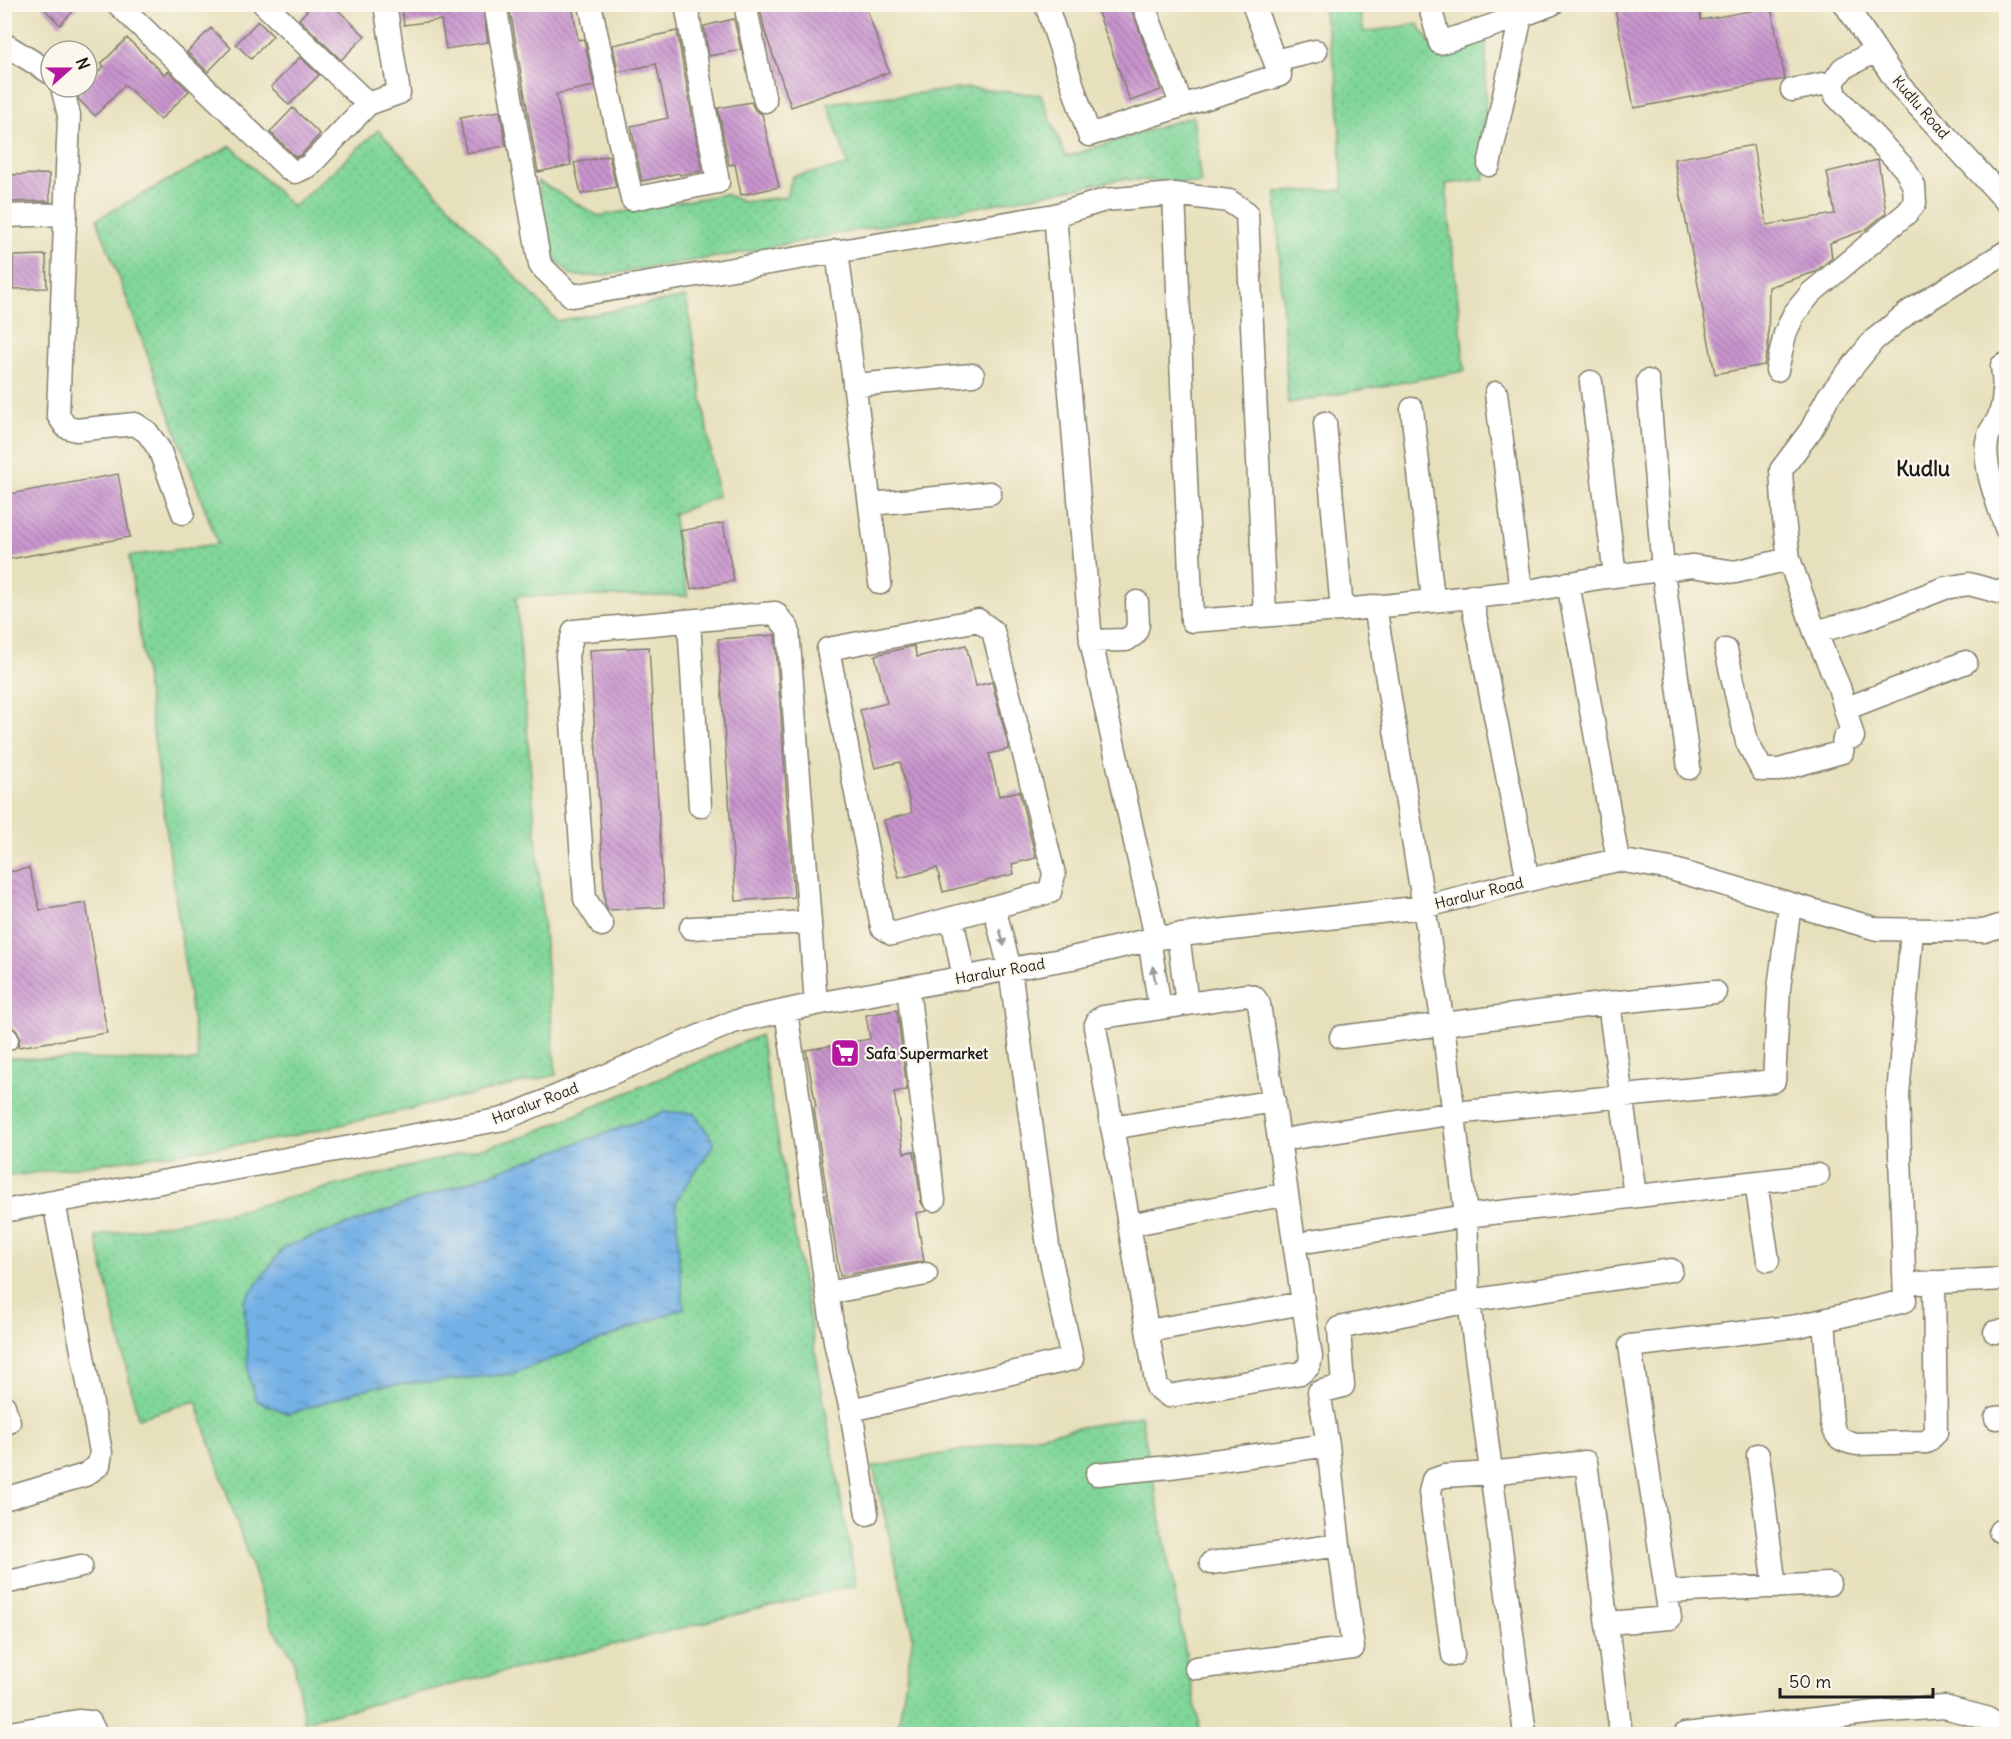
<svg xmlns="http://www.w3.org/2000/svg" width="2011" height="1739" font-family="Delius,sans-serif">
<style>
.grass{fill:url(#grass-dots);stroke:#4e795a;stroke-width:1.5}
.water{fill:url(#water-ripples);stroke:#486680;stroke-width:1.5}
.building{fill:url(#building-back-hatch)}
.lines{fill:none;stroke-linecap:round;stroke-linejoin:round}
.minor-casing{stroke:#827e6c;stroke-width:25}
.minor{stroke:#fff;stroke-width:22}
.oneway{fill:#999}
.labels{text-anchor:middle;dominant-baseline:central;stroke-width:4.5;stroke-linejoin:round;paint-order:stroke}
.street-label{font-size:15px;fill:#1c1c1c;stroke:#fbf7ec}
.poi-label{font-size:15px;font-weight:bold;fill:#1c1c1c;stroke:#fbf7ec;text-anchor:start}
.district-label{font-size:21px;font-weight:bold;fill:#1c1c1c;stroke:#fbf7ec}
</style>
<defs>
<pattern id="grass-dots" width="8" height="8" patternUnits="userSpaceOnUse" patternTransform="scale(1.5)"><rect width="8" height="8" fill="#80d699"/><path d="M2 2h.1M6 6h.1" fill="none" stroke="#6eb783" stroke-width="1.8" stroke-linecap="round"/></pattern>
<pattern id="water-ripples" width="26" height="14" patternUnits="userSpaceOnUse" patternTransform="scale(1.5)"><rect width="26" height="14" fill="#73b0e5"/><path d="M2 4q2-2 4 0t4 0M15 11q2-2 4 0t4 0" fill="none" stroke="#5e8eb9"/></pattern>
<pattern id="building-back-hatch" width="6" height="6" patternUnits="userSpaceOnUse" patternTransform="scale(1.5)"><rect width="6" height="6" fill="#c894ce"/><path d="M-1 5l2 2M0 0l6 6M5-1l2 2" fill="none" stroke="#a278a6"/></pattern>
</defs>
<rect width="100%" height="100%" fill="#fbf7ec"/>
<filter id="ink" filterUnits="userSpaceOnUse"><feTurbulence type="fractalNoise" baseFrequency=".0167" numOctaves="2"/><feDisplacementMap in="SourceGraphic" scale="12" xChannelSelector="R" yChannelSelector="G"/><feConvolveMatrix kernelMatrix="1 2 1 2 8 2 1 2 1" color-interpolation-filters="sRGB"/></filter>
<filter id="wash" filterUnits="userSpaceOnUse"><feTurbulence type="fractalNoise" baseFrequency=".008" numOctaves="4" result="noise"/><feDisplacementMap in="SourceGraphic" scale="24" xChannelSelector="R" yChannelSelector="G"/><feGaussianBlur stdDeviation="1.35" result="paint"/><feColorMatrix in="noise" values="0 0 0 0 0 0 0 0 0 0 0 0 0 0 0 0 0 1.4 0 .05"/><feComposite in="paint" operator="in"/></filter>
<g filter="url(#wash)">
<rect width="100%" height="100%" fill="#e7e0bc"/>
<path class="grass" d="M 1322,5 L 1358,5 L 1364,32 L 1418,24 L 1436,52 L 1486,41 L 1485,179 L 1446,184 L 1465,371 L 1288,403 L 1276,192 L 1343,190 L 1337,79 Z
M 968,88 L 1041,95 L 1066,157 L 1193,116 L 1201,184 L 1122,179 L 735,254 L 599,276 L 572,276 L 547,251 L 538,181 L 598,216 L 725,194 L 743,202 L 786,197 L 793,176 L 848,166 L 828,103 Z
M 378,130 L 557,321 L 686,297 L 718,497 L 673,514 L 688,596 L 516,596 L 556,1075 L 284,1138 L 5,1177 L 5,1058 L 198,1061 L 129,556 L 218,544 L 97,219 L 231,146 L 293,207 Z
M 760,1035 L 856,1585 L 304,1721 L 293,1657 L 271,1625 L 196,1401 L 138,1418 L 96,1236 L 225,1214 L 524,1137 Z
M 1141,1416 L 1201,1734 L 897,1734 L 913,1636 L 873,1467 Z"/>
<path class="water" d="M 665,1112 L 694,1113 L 715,1143 L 676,1200 L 679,1259 L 684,1308 L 512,1374 L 372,1387 L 289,1414 L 257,1401 L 249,1379 L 244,1301 L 284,1247 Z"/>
<g id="blocks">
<path class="building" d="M 40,4 L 80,4 L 60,25 Z
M 313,4 L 332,4 L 365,36 L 341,60 L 299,19 Z
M 401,4 L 482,4 L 488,42 L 446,49 L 441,20 L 404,25 Z
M 509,4 L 572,4 L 578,40 L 584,39 L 594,86 L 556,94 L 571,165 L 538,172 Z
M 759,4 L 865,4 L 889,72 L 791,107 L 765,32 Z
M 1095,4 L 1130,4 L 1161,90 L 1130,101 Z
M 1614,4 L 1698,4 L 1701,20 L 1771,7 L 1785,79 L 1634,108 Z
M 734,19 L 741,50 L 709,56 L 704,26 Z
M 258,21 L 273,36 L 251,59 L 236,44 Z
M 211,28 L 231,48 L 208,72 L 187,52 Z
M 677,31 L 702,171 L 680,175 L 679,173 L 642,181 L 631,126 L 668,118 L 656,64 L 618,72 L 613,45 Z
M 127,38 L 165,75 L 168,71 L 189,91 L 160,120 L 125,85 L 95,116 L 79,100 L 78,94 L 84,87 L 87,87 L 87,84 L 104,66 L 101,64 Z
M 300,57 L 319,75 L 289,105 L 271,87 Z
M 751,102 L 755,110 L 762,114 L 779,187 L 741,195 L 735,164 L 729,165 L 718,108 Z
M 293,108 L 320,134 L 301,155 L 296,157 L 270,132 Z
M 500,111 L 506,146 L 466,153 L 460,118 Z
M 1753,145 L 1767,225 L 1835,214 L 1827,172 L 1878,160 L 1886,213 L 1865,230 L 1830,243 L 1832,258 L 1815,272 L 1769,287 L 1768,349 L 1764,365 L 1715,374 L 1674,159 Z
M 609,156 L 616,187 L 581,194 L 574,163 Z
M 49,174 L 50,201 L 4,202 L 4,175 Z
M 46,255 L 47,288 L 13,289 L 13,256 Z
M 118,474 L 130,537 L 4,560 L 4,495 Z
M 723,523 L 734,581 L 691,589 L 680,531 Z
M 775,635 L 794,897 L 736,901 L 718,639 Z
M 966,645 L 976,686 L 992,682 L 1009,749 L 989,754 L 999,796 L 1019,791 L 1036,858 L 1012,864 L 1014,874 L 943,892 L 937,868 L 899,878 L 884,820 L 912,813 L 900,762 L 875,768 L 860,710 L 887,703 L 875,655 L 914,646 L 917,657 Z
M 649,647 L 664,907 L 608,910 L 605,904 L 590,650 Z
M 29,868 L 40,910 L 86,903 L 107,1033 L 18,1047 L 20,1037 L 17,1031 L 12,1027 L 4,978 L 4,873 Z
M 897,1010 L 907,1090 L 894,1092 L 904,1153 L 914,1151 L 921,1202 L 927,1211 L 916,1213 L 924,1261 L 840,1276 L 824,1175 L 814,1108 L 816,1107 L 806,1050 L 870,1039 L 866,1015 Z"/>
</g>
</g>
<g filter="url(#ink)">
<use href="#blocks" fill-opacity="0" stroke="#827e6c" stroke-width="1.5"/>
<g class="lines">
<g class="minor-casing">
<path id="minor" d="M 118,4 L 289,169 L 295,172 L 309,166 L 368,104
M 264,4 L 368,104 L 399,93 L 385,4
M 495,4 L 540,265 L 572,296 L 1055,215 L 1105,200 L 1174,194 L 1229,201 L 1247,213 L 1265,615
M 590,4 L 632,199 L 718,182 L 686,4
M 745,4 L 765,101
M 1046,4 L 1089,135 L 1280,75 L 1253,4
M 1143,4 L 1182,106
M 1429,4 L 1440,43 L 1521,16 L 1519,6
M 1845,4 L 1898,84 L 2006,201
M 4,44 L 51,73
M 1275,61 L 1316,51
M 62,87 L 69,115 L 58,415 L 66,427 L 76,430 L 135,424 L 147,432 L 159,449 L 183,513
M 1792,90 L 1833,82
M 1489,165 L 1521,16 L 1552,4
M 1174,194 L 1192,621 L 1354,609 L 1529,591 L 1598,578 L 1692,566 L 1735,572 L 1789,559
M 1055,215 L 1091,641 L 1156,938
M 4,216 L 66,214
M 837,251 L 880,583
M 2006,364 L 2002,366 C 2004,385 2006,398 1999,417 C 1996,424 1990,430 1988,437 C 1981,462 1998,504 2006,528
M 1777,370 L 1785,334 L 1794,314 L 1811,293 L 1907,213 L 1915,203 L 1914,186 L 1905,169 L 1836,96 L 1833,82 L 1843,68 L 1876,51
M 1648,381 L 1663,571 L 1689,768
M 1591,382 L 1615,576
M 854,385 L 973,375
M 1496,393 L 1521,591
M 1412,409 L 1433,599
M 1325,423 L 1342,610
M 870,504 L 990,493
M 1568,583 L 1618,860
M 1471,596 L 1528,880
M 1375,606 L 1443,1024 L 1466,1216 L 1469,1301 L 1525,1734
M 978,620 L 993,631 L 1054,874 L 1050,892 L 892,934 L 882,927 L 828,649 Z
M 689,621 L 700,806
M 1815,632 L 1864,619 L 1945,588 L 1969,584 L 2006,594
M 1091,641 L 1126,640 L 1135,634 L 1138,625 L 1137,602
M 1726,650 L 1747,742 L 1762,770 L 1779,770 L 1842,752 L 1844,739 L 1853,737 L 1839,687 L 1815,632 L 1789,559 L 1784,519 L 1781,470 L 1811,430 L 1828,397 L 1874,340 L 1910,311 L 2006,252
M 1845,709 L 1966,662
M 952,918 L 964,978
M 602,925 L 585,899 L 567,655 L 574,631 L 775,613 L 788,629 L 816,1004
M 691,928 L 810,922
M 1178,935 L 1187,1004
M 1149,939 L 1160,1008
M 908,988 L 934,1200
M 1246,995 L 1254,997 L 1259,1004 L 1311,1357 L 1309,1366 L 1301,1373 L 1169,1396 L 1157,1387 L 1095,1027 L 1098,1020 L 1103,1017 Z
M 1609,1003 L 1635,1196
M 786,1011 L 827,1293 L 836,1347 L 851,1410 L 867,1514
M 1341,1037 L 1609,1003 L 1715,992
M 4,1038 L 7,1039
M 1112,1128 L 1274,1101
M 1294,1138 L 1455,1113 L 1774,1081 L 1779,988 L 1790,904
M 1756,1183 L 1768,1260
M 4,1211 L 503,1119 L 733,1022 L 816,1004 L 1072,958 L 1156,938 L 1423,907 L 1549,875 L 1618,860 L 1671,869 L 1877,929 L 1984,931 L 2006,924
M 1129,1225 L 1287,1194
M 1311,1241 L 1466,1216 L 1818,1175
M 1921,1283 L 2006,1279
M 827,1293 L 926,1274
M 1824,1320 L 1832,1423 C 1836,1439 1841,1441 1857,1444 L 1927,1442 L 1936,1433 L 1934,1282
M 1148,1331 L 1303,1303
M 1995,1332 L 2006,1331
M 4,1406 L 9,1422
M 851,1410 L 1072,1359 L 1048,1246 L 1010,969 L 994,907
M 1996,1418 L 2006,1417
M 1758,1455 L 1775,1587
M 1097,1474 L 1170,1467 L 1328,1445
M 4,1499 L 85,1475 L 99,1465 L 101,1452 L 54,1202
M 2000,1531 L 2006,1530
M 1211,1563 L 1339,1545
M 4,1583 L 81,1566
M 1666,1592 L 1829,1584
M 1607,1623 L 1670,1618 L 1630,1346 L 1798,1326 L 1905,1301 L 1898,1095 L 1912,930
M 1453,1655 L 1430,1492 L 1433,1480 L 1444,1476 L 1491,1473 L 1586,1462 L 1621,1734
M 1196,1668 L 1353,1648 L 1339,1545 L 1328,1445 L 1319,1392 L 1343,1386 L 1339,1328 L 1469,1301 L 1671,1270
M 4,1734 L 78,1721 L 90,1722 L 96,1734
M 1685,1734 L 1876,1712 L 1944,1707 L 1986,1718 L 2006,1730"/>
</g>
<use href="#minor" class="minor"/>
</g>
<defs><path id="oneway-solid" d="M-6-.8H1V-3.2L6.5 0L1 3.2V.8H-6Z" transform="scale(1.5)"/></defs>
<g class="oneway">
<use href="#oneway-solid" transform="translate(1002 938) rotate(75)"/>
<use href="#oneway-solid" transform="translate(1154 974) rotate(-99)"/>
</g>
</g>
<defs>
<g id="supermarket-square" transform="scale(1.5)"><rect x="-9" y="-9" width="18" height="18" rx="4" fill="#b5179e" stroke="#fbf7ec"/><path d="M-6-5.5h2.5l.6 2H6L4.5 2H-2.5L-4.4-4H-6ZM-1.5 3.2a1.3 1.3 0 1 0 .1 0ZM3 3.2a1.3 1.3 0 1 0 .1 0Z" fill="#fff"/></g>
</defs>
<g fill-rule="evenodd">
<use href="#supermarket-square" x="845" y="1053"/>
</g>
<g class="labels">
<g class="street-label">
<text transform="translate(1921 107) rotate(49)">Kudlu Road</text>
<text transform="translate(1479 893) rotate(-14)">Haralur Road</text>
<text transform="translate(1000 971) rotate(-10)">Haralur Road</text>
<text transform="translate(535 1103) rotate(-21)">Haralur Road</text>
</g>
<g class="poi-label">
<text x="866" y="1053">Safa Supermarket</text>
</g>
<g class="district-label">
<text x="1923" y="468">Kudlu</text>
</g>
</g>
<rect width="2011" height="1739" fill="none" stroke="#fbf7ec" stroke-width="24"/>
<g transform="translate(69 69) rotate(69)"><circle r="28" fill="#fbf7ec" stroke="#a29f99" stroke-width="1.5"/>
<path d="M0-4.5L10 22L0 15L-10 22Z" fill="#b5179e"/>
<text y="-9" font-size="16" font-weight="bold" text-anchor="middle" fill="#1c1c1c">N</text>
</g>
<path d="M1780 1688v9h153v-9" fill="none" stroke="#1c1c1c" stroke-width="3"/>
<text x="1789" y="1688" font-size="18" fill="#1c1c1c" stroke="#fbf7ec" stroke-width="4.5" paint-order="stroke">50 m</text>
</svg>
